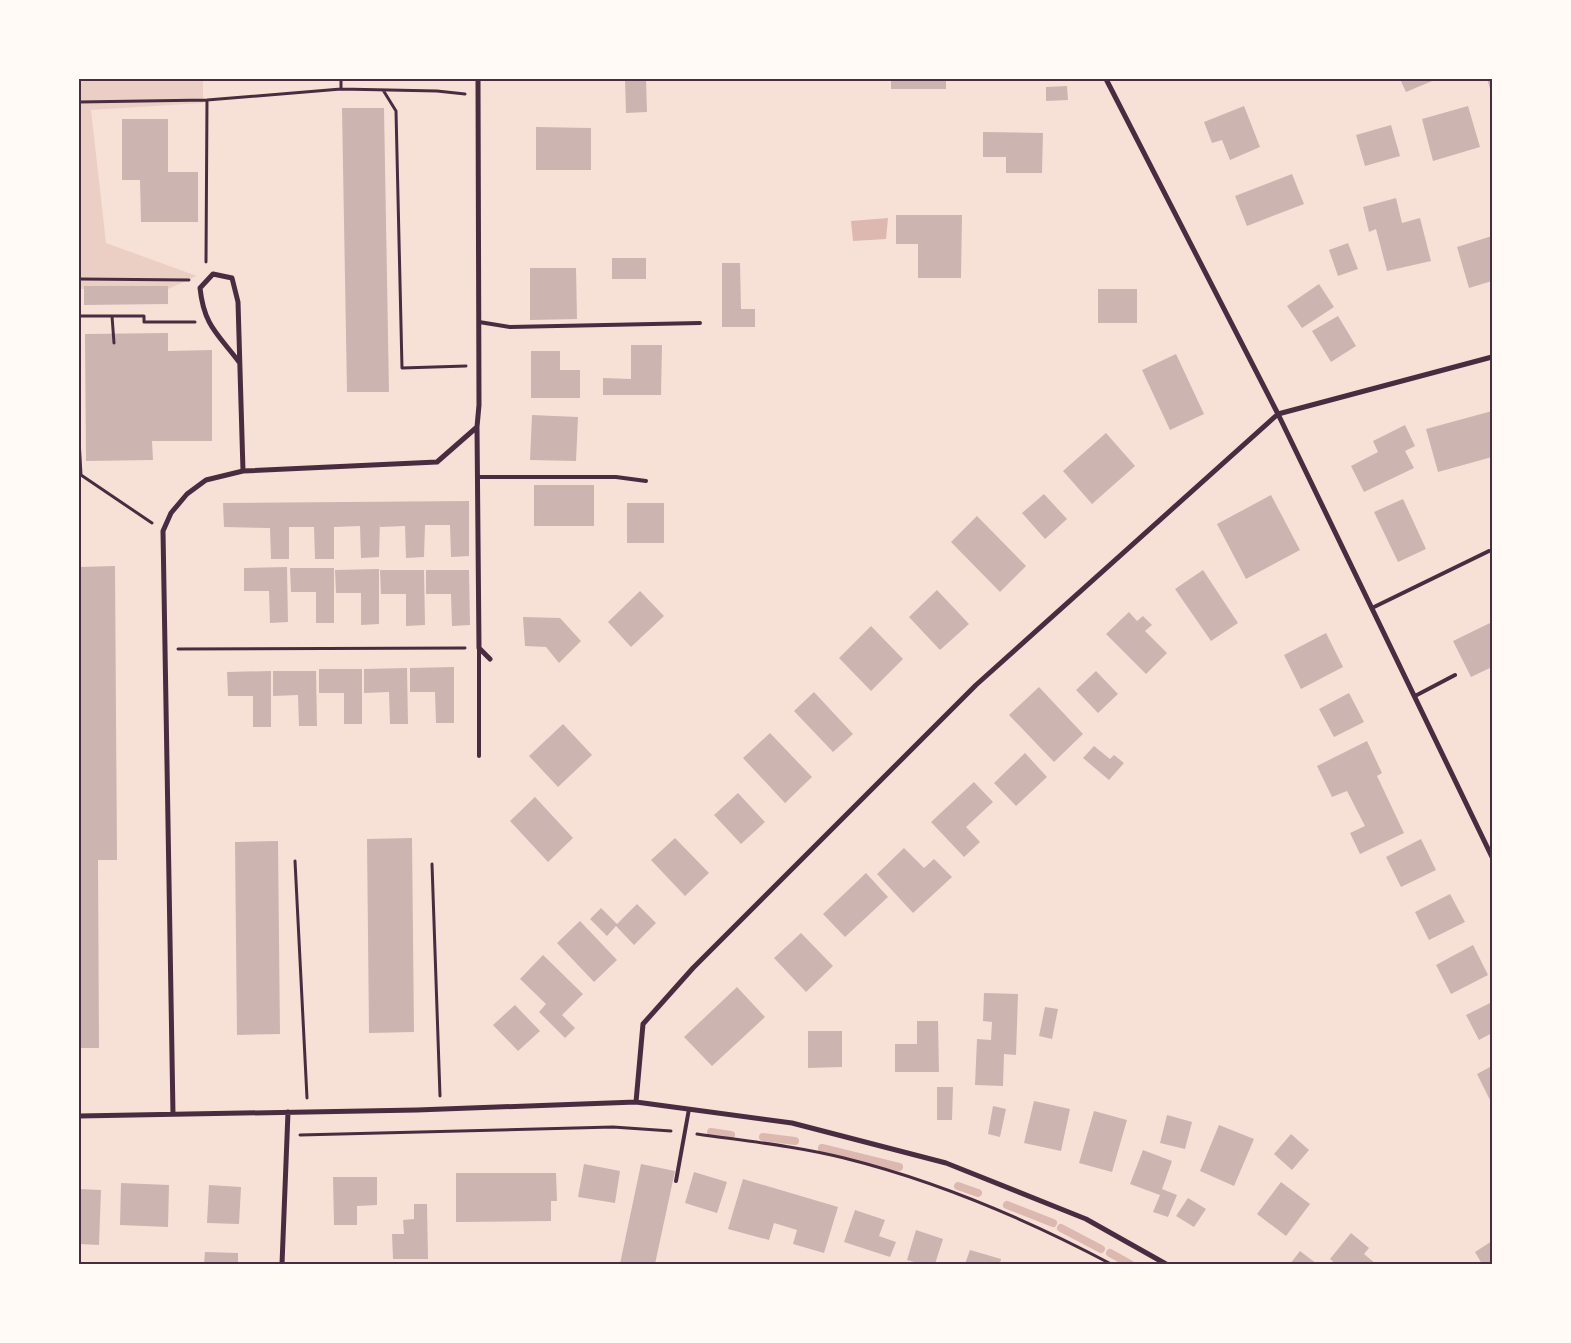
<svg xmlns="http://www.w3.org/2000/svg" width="1571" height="1343" font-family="'Titillium Web',sans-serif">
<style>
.green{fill:#ebcfc5}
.water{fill:#dcb8b0}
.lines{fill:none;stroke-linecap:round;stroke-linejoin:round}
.stream{stroke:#dcb8b0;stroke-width:8}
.building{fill:#ccb4b1}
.path{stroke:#4a2c40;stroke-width:3}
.service{stroke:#4a2c40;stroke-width:4}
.minor{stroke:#4a2c40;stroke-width:5}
.neatline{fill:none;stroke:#4a2c40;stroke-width:2}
</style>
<rect width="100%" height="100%" fill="#f7e1d7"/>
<path class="green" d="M 79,79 L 203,79 L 203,103 L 91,110 L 106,243 L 197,276 L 168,289 L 79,289 Z"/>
<path class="water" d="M 888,218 L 886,239 L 853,241 L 851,221 Z"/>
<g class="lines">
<path class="stream" d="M 711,1132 L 731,1135
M 763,1137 L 795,1141
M 822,1148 L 899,1167
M 958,1186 L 978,1193
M 1007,1205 L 1053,1223
M 1061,1228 L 1101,1249
M 1110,1253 L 1130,1264"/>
</g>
<path class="building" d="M 625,79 L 646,79 L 647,112 L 626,113 Z
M 891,79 L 946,79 L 946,89 L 891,89 Z
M 1400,79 L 1437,79 L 1406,92 Z
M 1487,79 L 1492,79 L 1492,95 Z
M 1067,86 L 1068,100 L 1046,101 L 1046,87 Z
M 1244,106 L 1260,147 L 1230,160 L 1222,140 L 1212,143 L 1204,122 Z
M 1468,106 L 1480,147 L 1433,161 L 1422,119 Z
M 342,108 L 384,108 L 389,392 L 347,392 Z
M 122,119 L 168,119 L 168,172 L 198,172 L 198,222 L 141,222 L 140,180 L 122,180 Z
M 1391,125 L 1400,156 L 1365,166 L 1356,135 Z
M 536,127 L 591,128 L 591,170 L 536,170 Z
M 983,132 L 1043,133 L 1042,173 L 1006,173 L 1006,157 L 983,157 Z
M 1292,174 L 1304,204 L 1247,226 L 1235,196 Z
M 1396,198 L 1402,223 L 1420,218 L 1431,261 L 1387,271 L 1376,229 L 1369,232 L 1363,207 Z
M 896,215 L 962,215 L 961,278 L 918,278 L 918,244 L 896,244 Z
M 1492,236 L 1492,281 L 1469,288 L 1457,247 Z
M 1348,243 L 1358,269 L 1338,276 L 1329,250 Z
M 612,258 L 646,258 L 646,279 L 612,279 Z
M 722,263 L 740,263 L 741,309 L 755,309 L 755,327 L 722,327 Z
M 530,268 L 576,268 L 577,319 L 530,320 Z
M 1319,284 L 1334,307 L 1302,328 L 1287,306 Z
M 84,286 L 168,286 L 168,304 L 84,305 Z
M 1098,289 L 1137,289 L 1137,323 L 1098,323 Z
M 1338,316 L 1356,346 L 1331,362 L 1312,331 Z
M 168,333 L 168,351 L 212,350 L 212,441 L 152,441 L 153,460 L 86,461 L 85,334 Z
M 631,345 L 662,345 L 661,395 L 603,395 L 603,378 L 631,379 Z
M 531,351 L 560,351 L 560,370 L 580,370 L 580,398 L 531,398 Z
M 1176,354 L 1204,414 L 1170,430 L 1142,370 Z
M 1492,411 L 1492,457 L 1438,472 L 1426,429 Z
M 532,415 L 578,417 L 576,461 L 530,460 Z
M 1405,425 L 1415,446 L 1405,451 L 1414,468 L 1364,492 L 1351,466 L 1378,452 L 1373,441 Z
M 1106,433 L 1135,466 L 1092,504 L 1063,471 Z
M 534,485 L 594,485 L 594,526 L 534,526 Z
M 1044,494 L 1067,519 L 1045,539 L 1022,513 Z
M 1271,495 L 1300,550 L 1246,579 L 1217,524 Z
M 1403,499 L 1426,549 L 1398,562 L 1374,512 Z
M 469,501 L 469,556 L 451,557 L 450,525 L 425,525 L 424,557 L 406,558 L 405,526 L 380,527 L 380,520 L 379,557 L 361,558 L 360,526 L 334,527 L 334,559 L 315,559 L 314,527 L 289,527 L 289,559 L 271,559 L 270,528 L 224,527 L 223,503 Z
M 627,503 L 664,503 L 664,543 L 627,543 Z
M 977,516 L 1026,566 L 1000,592 L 951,542 Z
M 115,566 L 117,860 L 98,860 L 99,1048 L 79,1048 L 79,567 Z
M 287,567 L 288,622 L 270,623 L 269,591 L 244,591 L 244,568 Z
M 290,568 L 334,568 L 334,623 L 316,623 L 316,592 L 291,592 Z
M 379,569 L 379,624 L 361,625 L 361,593 L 336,593 L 335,570 Z
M 380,570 L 424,570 L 425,625 L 406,626 L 406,594 L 381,594 Z
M 426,570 L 469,570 L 470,625 L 452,626 L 451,594 L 426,594 Z
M 1203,570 L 1238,623 L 1211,641 L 1175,589 Z
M 937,590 L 969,624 L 940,650 L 909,617 Z
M 640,591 L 664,616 L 631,647 L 608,622 Z
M 1129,612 L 1137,621 L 1143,616 L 1152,625 L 1145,631 L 1167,653 L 1146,674 L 1106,634 Z
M 523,617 L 560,618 L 581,641 L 559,663 L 546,647 L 525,646 Z
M 1492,622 L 1492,667 L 1471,677 L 1453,641 Z
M 871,626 L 903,659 L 871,691 L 839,658 Z
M 1326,633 L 1343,667 L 1301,689 L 1284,655 Z
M 454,667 L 454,723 L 436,723 L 435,692 L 410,692 L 410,668 Z
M 407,668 L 408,724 L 390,724 L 389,692 L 364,693 L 364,669 Z
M 319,669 L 362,669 L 362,724 L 344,724 L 344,693 L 319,693 Z
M 271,671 L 271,727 L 253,727 L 253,696 L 228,696 L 227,672 Z
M 273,671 L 316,671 L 317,726 L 299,726 L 298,695 L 273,696 Z
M 1096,671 L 1118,694 L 1098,713 L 1076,690 Z
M 1039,687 L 1083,734 L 1054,762 L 1009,715 Z
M 814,692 L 853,734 L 833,752 L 794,711 Z
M 1349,693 L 1364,722 L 1334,737 L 1319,709 Z
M 563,724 L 592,755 L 558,787 L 529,756 Z
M 770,733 L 812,777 L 785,803 L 743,758 Z
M 1367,741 L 1382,773 L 1377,776 L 1404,833 L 1360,854 L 1350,833 L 1365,826 L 1347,791 L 1332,797 L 1317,766 Z
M 1094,746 L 1110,759 L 1114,755 L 1124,763 L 1109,780 L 1083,758 Z
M 1025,753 L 1047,777 L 1016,806 L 994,783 Z
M 974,782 L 993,802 L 966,827 L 980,842 L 964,857 L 931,822 Z
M 738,793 L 765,822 L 741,844 L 714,815 Z
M 535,797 L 573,838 L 548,862 L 510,821 Z
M 412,838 L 414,1032 L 369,1033 L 367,839 Z
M 675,838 L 709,873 L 685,896 L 651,860 Z
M 1421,839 L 1436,870 L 1401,887 L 1386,857 Z
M 278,841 L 280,1034 L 237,1035 L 235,842 Z
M 904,848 L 924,868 L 934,859 L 952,877 L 913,913 L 877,874 Z
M 866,873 L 888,897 L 845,937 L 823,914 Z
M 1450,894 L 1465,922 L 1429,940 L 1415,912 Z
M 637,904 L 656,923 L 634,945 L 616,926 L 607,936 L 590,919 L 601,908 L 617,924 Z
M 580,921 L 617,960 L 594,982 L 557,943 Z
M 801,933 L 833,966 L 806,992 L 774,958 Z
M 1473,945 L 1488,975 L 1451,994 L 1436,965 Z
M 543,955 L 583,994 L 562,1015 L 575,1028 L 565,1038 L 539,1012 L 546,1004 L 520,979 Z
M 737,987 L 765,1017 L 712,1066 L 684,1037 Z
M 984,993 L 1018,994 L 1016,1055 L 1004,1054 L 1003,1086 L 975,1085 L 977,1039 L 991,1040 L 992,1022 L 983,1021 Z
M 1492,1002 L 1492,1033 L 1479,1040 L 1466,1015 Z
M 515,1005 L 540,1031 L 518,1051 L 493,1025 Z
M 1045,1007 L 1058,1009 L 1052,1039 L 1039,1036 Z
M 917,1021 L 938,1021 L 939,1072 L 895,1072 L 895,1044 L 917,1044 Z
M 808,1031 L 842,1031 L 842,1067 L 808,1068 Z
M 1492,1066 L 1492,1104 L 1477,1074 Z
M 937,1087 L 953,1087 L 952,1120 L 937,1120 Z
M 1034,1101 L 1070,1109 L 1061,1151 L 1024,1143 Z
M 993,1106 L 1006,1109 L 1000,1137 L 988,1134 Z
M 1094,1111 L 1127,1120 L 1112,1172 L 1079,1163 Z
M 1167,1115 L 1192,1122 L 1185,1149 L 1160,1143 Z
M 1219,1125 L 1254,1139 L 1234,1186 L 1200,1171 Z
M 1291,1134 L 1309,1150 L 1292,1170 L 1274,1154 Z
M 1143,1150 L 1172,1161 L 1162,1189 L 1177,1195 L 1168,1217 L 1153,1212 L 1160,1195 L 1130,1184 Z
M 584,1164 L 620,1171 L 615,1203 L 578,1197 Z
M 641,1164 L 675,1171 L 655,1264 L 620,1264 Z
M 694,1172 L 727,1182 L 717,1213 L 685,1203 Z
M 456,1173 L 556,1173 L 557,1201 L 551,1201 L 551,1221 L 456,1222 Z
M 333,1177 L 377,1177 L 377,1205 L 357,1206 L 357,1225 L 334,1225 Z
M 743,1179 L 838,1207 L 824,1253 L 793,1244 L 797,1230 L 774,1223 L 769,1240 L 728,1229 Z
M 1281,1182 L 1310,1204 L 1286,1236 L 1257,1214 Z
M 121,1183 L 169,1185 L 168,1227 L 120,1225 Z
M 209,1185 L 241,1187 L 239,1224 L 207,1223 Z
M 79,1189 L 101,1190 L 99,1245 L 79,1244 Z
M 1188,1198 L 1206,1209 L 1194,1227 L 1176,1216 Z
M 414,1204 L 427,1204 L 428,1259 L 393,1259 L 392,1234 L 404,1234 L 403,1220 L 414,1219 Z
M 855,1210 L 885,1220 L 879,1236 L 896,1242 L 890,1257 L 844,1242 Z
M 916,1230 L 943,1239 L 935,1264 L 921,1264 L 907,1260 Z
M 1351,1233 L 1369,1248 L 1364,1254 L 1376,1264 L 1336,1264 L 1330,1259 Z
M 1492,1241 L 1492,1264 L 1482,1264 L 1475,1252 Z
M 970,1250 L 1001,1259 L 1000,1264 L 965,1264 Z
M 1300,1251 L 1317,1264 L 1290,1264 Z
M 205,1252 L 238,1253 L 238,1264 L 204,1264 Z"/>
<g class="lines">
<path class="path" d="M 341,79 L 341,89
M 383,90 L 396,111 L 402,368 L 466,366
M 79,102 L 207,100 L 341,89 L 437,91 L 465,94
M 206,262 L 207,100
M 79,279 L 189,280
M 79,316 L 144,316 L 144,322 L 195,322
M 112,316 L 114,343
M 79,439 L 81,475 L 152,523
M 178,649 L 465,648
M 295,861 L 307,1098
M 432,864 L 440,1096
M 697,1134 C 746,1141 796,1146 844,1158 C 937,1181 1026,1219 1111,1264
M 300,1135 L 613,1127 L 671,1131"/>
<path class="service" d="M 479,322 L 510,327 L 700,323
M 477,477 L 616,477 L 646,481
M 1372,608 L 1489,551
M 479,648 L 479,756
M 1415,696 L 1455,675
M 676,1181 L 689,1109"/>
<path class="minor" d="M 1106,79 L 1278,414 L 1492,857
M 239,362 C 218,334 204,326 200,288 L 213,274 L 232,278 L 238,302 L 243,471
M 477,427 L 479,648 L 490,659
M 636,1102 L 643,1024 L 693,968 L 976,685 L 1278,414 L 1492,357
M 173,1114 L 163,531 L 171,513 L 187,494 L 206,480 L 243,471 L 437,462 L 477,427 L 479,405 L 478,79
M 79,1116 L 417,1110 L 636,1102 L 792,1123 L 946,1163 L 1086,1219 L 1166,1264
M 282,1264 L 288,1112"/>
</g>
<rect width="1571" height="1343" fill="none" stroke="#fffaf5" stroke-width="160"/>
<rect x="80" y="80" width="1411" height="1183" class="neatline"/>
</svg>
